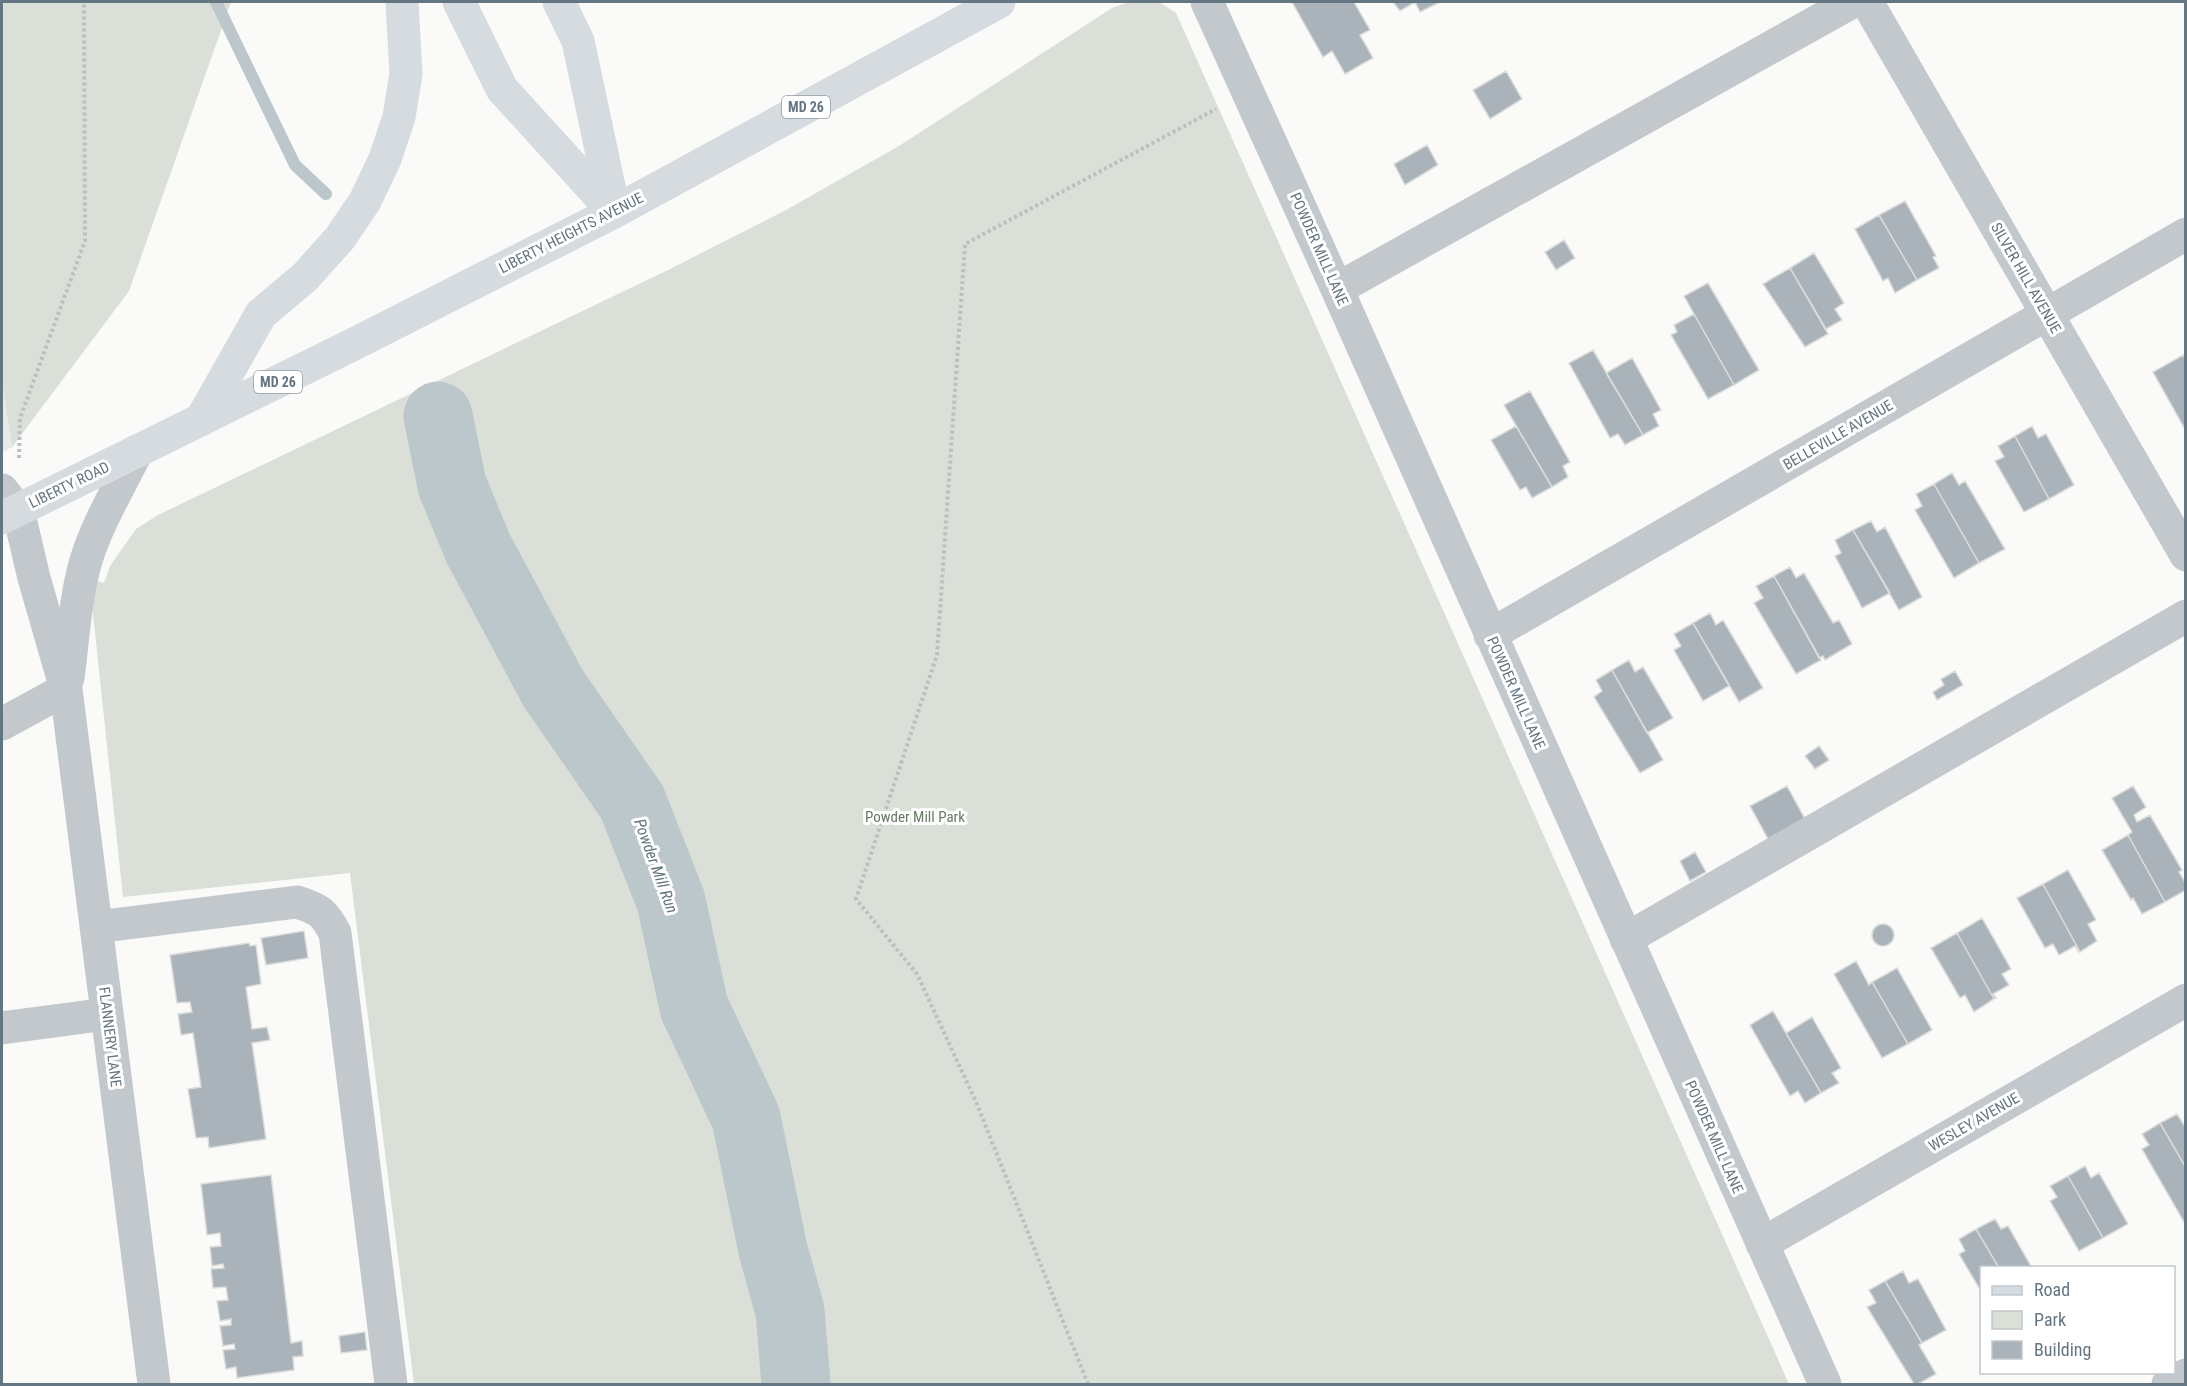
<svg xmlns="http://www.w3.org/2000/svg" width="2187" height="1386" font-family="'Roboto Condensed',sans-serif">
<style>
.built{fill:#e8e9e9}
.green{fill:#dadfd7}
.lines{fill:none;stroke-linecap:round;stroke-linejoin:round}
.stream{stroke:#bbc7cb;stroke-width:12}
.river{stroke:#bbc7cb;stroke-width:69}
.building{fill:#aab3b9;stroke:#dcdcda;stroke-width:1.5}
.path{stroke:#bbbfc2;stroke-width:4;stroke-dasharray:3 3;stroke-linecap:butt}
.minor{stroke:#c3c8cc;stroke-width:33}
.major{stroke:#d6dbdf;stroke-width:33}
.labels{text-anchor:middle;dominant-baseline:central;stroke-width:6;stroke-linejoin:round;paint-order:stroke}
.shield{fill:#fff;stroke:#939fa8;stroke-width:1.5}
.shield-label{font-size:14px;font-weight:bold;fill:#657683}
.street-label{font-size:15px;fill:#657683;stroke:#fff}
.park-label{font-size:15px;fill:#687a64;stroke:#fff}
.water-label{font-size:16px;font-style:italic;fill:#60757c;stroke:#fff}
</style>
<rect width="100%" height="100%" fill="#fafaf8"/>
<path class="built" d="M 2,380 L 12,447 L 2,453 Z"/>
<path class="green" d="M 2,2 L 231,2 L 129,291 L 12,447 L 2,380 Z
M 1129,2 L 1159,2 L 1176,13 L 1789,1384 L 414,1384 L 350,873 L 123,897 L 92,604 L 95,581 L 104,583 L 110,566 L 136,529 L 158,515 L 668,270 L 786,210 L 899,146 L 1112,8 Z"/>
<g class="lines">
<path class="stream" d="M 216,2 L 295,165 L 326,194"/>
<path class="river" d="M 438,416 L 452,485 L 478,548 L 553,688 L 632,802 L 671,901 L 694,1007 L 746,1118 L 773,1250 L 790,1311 L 796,1384"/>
</g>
<path class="building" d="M 1292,2 L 1354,2 L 1370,30 L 1360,35 L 1373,58 L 1345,74 L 1332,51 L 1323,57 Z
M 1393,2 L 1440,2 L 1420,12 L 1415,2 L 1400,11 Z
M 1506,71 L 1522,99 L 1490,119 L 1473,90 Z
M 1427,145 L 1438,165 L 1405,185 L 1394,164 Z
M 1905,201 L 1936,256 L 1933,257 L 1939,268 L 1917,280 L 1879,215 Z
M 1879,215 L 1917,280 L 1895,293 L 1888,278 L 1883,281 L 1855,229 Z
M 1564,240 L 1575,258 L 1556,270 L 1545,252 Z
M 1814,253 L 1844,303 L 1835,309 L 1842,320 L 1826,329 L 1790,268 Z
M 1790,268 L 1828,334 L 1805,347 L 1763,284 Z
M 1708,283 L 1759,370 L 1734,385 L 1684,296 Z
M 1694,314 L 1734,385 L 1708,399 L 1671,335 L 1677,332 L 1674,325 Z
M 1593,350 L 1643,435 L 1625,445 L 1618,434 L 1610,438 L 1569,363 Z
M 2183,355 L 2186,359 L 2186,431 L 2153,372 Z
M 1632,358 L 1661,410 L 1653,414 L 1659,426 L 1643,435 L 1606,373 Z
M 1530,391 L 1570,462 L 1563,466 L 1568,477 L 1552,487 L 1504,405 Z
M 1516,426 L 1552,487 L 1532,498 L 1526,487 L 1520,490 L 1491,440 Z
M 2032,426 L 2038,438 L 2046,434 L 2074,485 L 2049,499 L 2015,436 Z
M 2015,436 L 2049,499 L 2024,512 L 1995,461 L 2004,457 L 1998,446 Z
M 1952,473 L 1959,485 L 1965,481 L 2005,549 L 1979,563 L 1934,484 Z
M 1934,484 L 1979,563 L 1954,578 L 1915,510 L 1922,506 L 1916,494 Z
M 1871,521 L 1877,532 L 1885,527 L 1922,597 L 1899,610 L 1853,530 Z
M 1853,530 L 1890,593 L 1862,608 L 1835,556 L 1841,553 L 1835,540 Z
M 1790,567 L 1796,578 L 1804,573 L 1833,623 L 1839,620 L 1852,644 L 1825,660 L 1823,656 L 1819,658 L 1774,576 Z
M 1774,576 L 1821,660 L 1796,674 L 1754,603 L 1763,598 L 1756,586 Z
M 1710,613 L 1716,625 L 1723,620 L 1763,688 L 1739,702 L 1693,623 Z
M 1693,623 L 1729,686 L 1703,701 L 1674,650 L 1681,646 L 1674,634 Z
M 1629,660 L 1635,672 L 1643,667 L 1673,718 L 1647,733 L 1612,670 Z
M 1612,670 L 1663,760 L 1640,773 L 1594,697 L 1602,691 L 1596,680 Z
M 1955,671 L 1963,685 L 1937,700 L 1933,692 L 1944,685 L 1941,679 Z
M 1819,746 L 1829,760 L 1815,769 L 1805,756 Z
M 1787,786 L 1805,819 L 1768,839 L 1750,806 Z
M 2133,786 L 2146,807 L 2134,815 L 2137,822 L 2150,815 L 2182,870 L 2179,872 L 2186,884 L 2186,890 L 2165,902 L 2128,835 L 2132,832 L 2112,798 Z
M 2128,835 L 2165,902 L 2142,914 L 2133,898 L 2131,900 L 2102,850 Z
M 1695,852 L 1706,872 L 1690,881 L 1680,861 Z
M 2068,870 L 2096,920 L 2088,924 L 2097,941 L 2080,952 L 2043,884 Z
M 2043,884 L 2080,952 L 2079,952 L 2075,946 L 2059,955 L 2053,944 L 2045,948 L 2017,898 Z
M 1982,918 L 2011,969 L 2002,974 L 2009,985 L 1993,994 L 1996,998 L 1994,999 L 1957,933 Z
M1872 935a11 11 0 1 1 22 0a11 11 0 1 1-22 0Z
M 304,931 L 308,958 L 266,965 L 261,938 Z
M 1957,933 L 1994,999 L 1974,1012 L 1965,995 L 1960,998 L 1931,948 Z
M 249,943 L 250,946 L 256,945 L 261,984 L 246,987 L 252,1029 L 267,1027 L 270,1040 L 252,1043 L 266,1139 L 209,1148 L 208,1137 L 196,1138 L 188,1089 L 201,1087 L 193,1033 L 181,1035 L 178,1014 L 192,1012 L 190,1002 L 177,1003 L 170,955 Z
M 1856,961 L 1869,985 L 1872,982 L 1908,1044 L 1882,1058 L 1834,974 Z
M 1897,968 L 1932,1030 L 1908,1044 L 1872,982 Z
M 1773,1011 L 1821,1093 L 1805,1103 L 1798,1091 L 1790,1096 L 1750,1025 Z
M 1812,1017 L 1841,1068 L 1832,1073 L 1839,1083 L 1821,1093 L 1786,1033 Z
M 2177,1114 L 2184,1125 L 2186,1124 L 2186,1168 L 2160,1123 Z
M 2160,1123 L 2186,1168 L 2186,1221 L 2184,1222 L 2142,1149 L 2149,1145 L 2142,1134 Z
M 2085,1166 L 2091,1178 L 2099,1173 L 2128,1224 L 2103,1238 L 2068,1176 Z
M 271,1175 L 291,1343 L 302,1341 L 303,1356 L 293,1357 L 294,1370 L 237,1378 L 236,1367 L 226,1369 L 223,1350 L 235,1349 L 234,1344 L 223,1346 L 220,1326 L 231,1325 L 231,1319 L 220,1321 L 217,1301 L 228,1300 L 226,1287 L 213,1288 L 211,1269 L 224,1268 L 223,1264 L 212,1266 L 210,1247 L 221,1246 L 220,1233 L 207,1235 L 201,1184 Z
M 2068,1176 L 2103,1238 L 2079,1251 L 2050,1201 L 2057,1197 L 2050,1186 Z
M 1995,1219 L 2001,1229 L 2008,1226 L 2032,1268 L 1999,1268 L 1976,1229 Z
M 1976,1229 L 1999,1268 L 1982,1268 L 1982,1293 L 1959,1254 L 1965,1251 L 1959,1239 Z
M 1903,1271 L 1909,1283 L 1918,1279 L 1946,1330 L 1922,1343 L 1885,1281 Z
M 1885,1281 L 1922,1343 L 1919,1345 L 1936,1374 L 1918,1384 L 1914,1384 L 1867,1307 L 1876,1303 L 1869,1290 Z
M 365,1332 L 367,1350 L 341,1353 L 339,1336 Z"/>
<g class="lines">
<path class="path" d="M 19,458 L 20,418 L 85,241 L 84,2
M 1088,1384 L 977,1104 L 917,974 L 856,899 L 937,655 L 965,244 L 1216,109"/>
<path class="minor" d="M 1207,2 L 1337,289 L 1825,1384
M 1867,2 L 2186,555
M 1337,289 L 1852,2
M 2,490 L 18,510 L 34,578 L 66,689 L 154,1384
M 1490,635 L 2186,234
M 68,678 C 73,640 75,600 85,564 C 96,525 119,488 137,451
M 2,724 L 66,689
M 96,927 L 297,902 C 319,909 324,912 335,933 L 391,1384
M 1626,939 L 2186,616
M 2,1028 L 107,1014
M 1762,1244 L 2186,1000
M 2168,1384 L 2186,1375"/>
<path class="major" d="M 459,2 L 502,89 L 614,212
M 559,2 L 578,41 L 614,210
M 201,420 L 261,314 L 305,277 L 340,238 L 365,201 L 385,159 L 399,117 L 406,74 L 402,2
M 2,518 L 356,343 L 614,212 L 999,2"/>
</g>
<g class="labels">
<g class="shield">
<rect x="782" y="96" width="48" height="22" rx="4.5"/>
<rect x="254" y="371" width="48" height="22" rx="4.5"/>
</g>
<g class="shield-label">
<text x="806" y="107">MD 26</text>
<text x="278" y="382">MD 26</text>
</g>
<g class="street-label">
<text transform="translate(571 233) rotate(-27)">LIBERTY HEIGHTS AVENUE</text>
<text transform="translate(1319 249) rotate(66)">POWDER MILL LANE</text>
<text transform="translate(2026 278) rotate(60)">SILVER HILL AVENUE</text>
<text transform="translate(1838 435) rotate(-30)">BELLEVILLE AVENUE</text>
<text transform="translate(69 485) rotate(-26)">LIBERTY ROAD</text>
<text transform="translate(1516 693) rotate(66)">POWDER MILL LANE</text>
<text transform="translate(110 1037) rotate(83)">FLANNERY LANE</text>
<text transform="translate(1974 1122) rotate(-30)">WESLEY AVENUE</text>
<text transform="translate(1714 1137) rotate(66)">POWDER MILL LANE</text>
</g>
<g class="park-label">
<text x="915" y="817">Powder Mill Park</text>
</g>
<g class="water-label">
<text transform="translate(656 866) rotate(70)">Powder Mill Run</text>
</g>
</g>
<rect width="2187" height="1386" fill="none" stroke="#657683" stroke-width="6"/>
<rect x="1980" y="1266" width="195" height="108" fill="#ffffff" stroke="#c1c8cd" stroke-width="1.5"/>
<rect x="1992" y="1286" width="30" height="9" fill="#d6dbdf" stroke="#c1c8cd" stroke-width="1.5"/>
<text x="2034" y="1296" font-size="18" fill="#657683">Road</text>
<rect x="1992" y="1311" width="30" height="18" fill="#dadfd7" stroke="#c1c8cd" stroke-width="1.5"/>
<text x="2034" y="1326" font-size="18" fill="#657683">Park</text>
<rect x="1992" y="1341" width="30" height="18" fill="#aab3b9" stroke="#c1c8cd" stroke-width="1.5"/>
<text x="2034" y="1356" font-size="18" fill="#657683">Building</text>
</svg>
